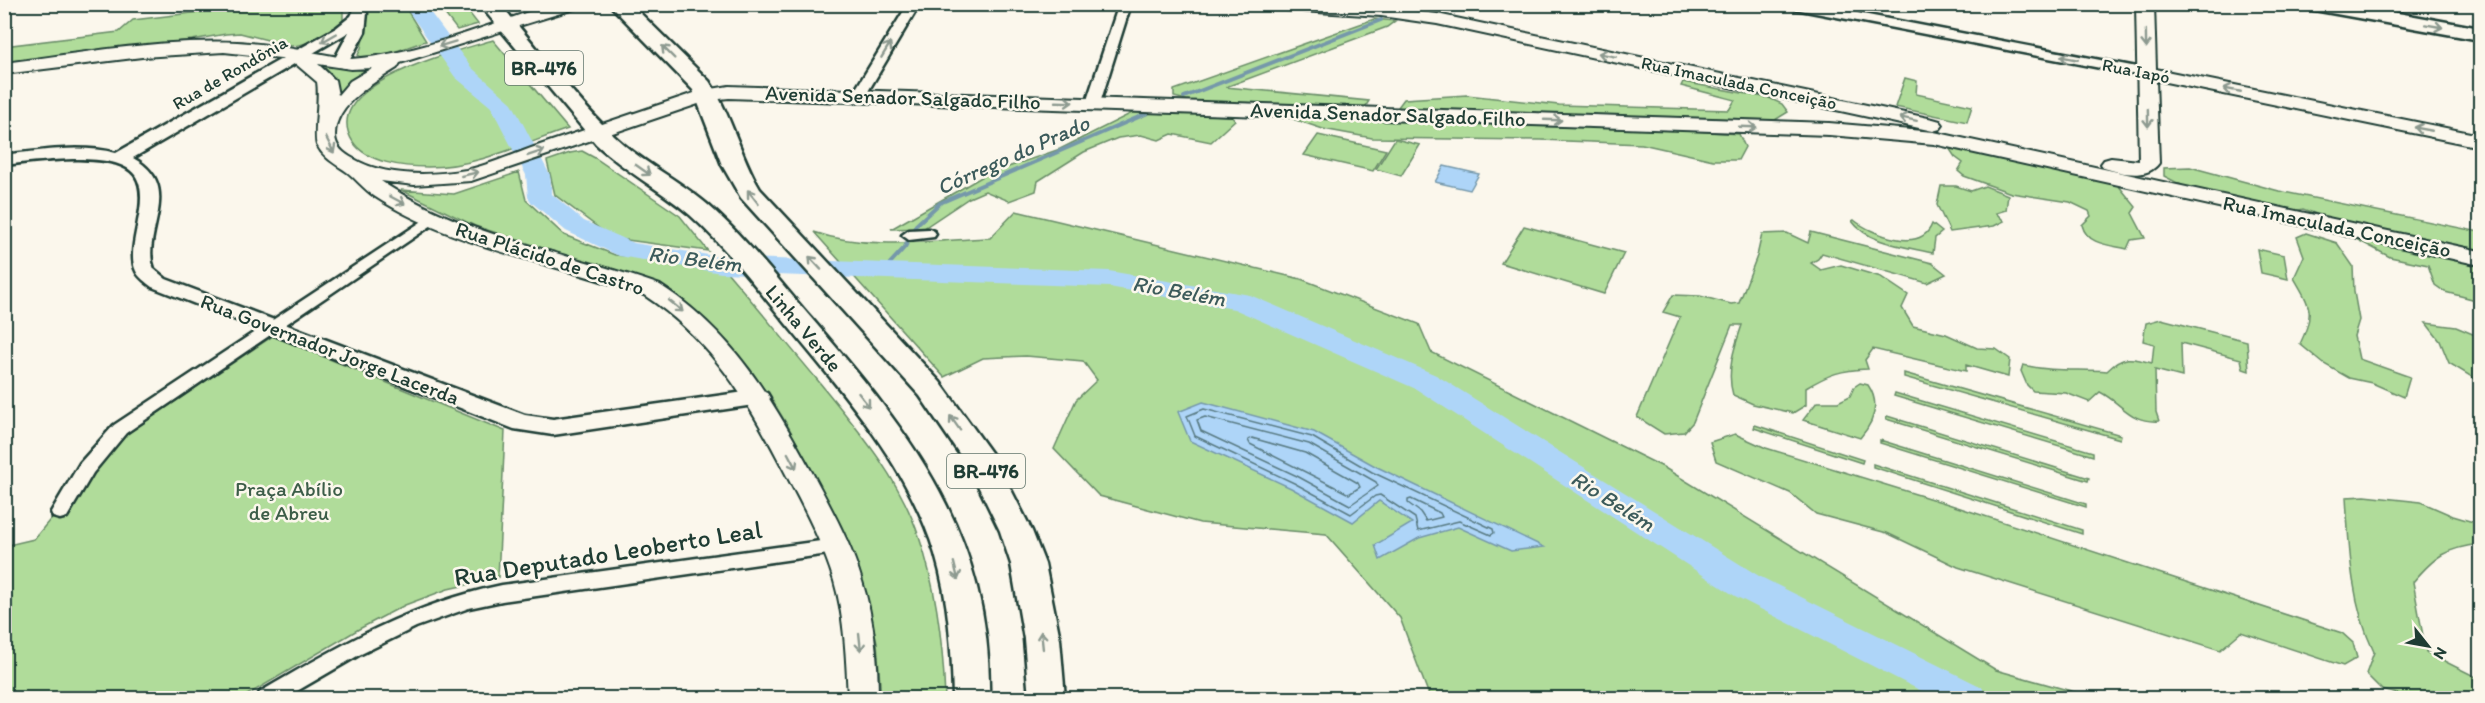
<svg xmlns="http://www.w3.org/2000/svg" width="2485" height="703" font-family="Itim,sans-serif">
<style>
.green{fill:#b0dc9a;stroke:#688c67;stroke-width:1.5}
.water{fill:#aed5f8;stroke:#7598aa;stroke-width:1.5}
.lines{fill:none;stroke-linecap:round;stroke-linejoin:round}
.shore{stroke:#587a82;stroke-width:1.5}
.stream{stroke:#7598aa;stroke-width:4}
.river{fill:#aed5f8;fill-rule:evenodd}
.minor-casing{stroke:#1f3d34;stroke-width:5}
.tertiary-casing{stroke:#1f3d34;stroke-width:5}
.secondary-casing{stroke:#1f3d34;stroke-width:4}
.primary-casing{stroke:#1f3d34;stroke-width:5}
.trunk-casing{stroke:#1f3d34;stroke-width:5}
.minor{fill:#fbf7ec;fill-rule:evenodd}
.tertiary{fill:#fbf7ec;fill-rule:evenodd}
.secondary{fill:#fbf7ec;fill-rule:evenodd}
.primary{fill:#fbf7ec;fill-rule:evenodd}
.trunk{fill:#fbf7ec;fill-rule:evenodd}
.oneway{stroke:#8d9a90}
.labels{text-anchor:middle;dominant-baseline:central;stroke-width:5;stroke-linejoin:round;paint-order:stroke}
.far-street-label{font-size:18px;fill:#1f3d34;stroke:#fbf7ec}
.shield{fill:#fbf7ec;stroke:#61756b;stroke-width:1.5}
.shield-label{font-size:20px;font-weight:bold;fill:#1f3d34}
.street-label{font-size:21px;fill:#1f3d34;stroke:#fbf7ec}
.park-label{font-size:21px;fill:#3c5d48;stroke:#fbf7ec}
.water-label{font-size:22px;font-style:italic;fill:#3c5b5b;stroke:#fbf7ec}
.near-street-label{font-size:26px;fill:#1f3d34;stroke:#fbf7ec}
</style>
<rect width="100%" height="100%" fill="#fbf7ec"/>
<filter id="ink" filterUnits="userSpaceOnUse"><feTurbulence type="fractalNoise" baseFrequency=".0167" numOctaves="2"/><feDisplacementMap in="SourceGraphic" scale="12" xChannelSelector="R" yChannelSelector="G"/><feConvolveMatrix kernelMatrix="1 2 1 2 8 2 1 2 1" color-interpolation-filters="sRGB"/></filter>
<g filter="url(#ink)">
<path class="green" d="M 343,4 L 343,22 C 327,32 311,45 291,46 L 240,33 L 226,34 L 192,40 L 5,62 L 4,46 L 119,32 L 133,20 L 259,5 Z
M 370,5 L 404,5 L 426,41 C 412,45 369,64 358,55 L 361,48 Z
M 438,5 L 463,5 L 478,24 L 457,30 Z
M 1374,19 L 1395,21 L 1387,27 L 1226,87 L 1369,101 L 1364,109 L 1195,102 L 1174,97 L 1174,90 Z
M 493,40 L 568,129 C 523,144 476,167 428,167 C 404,167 367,163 353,142 C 316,84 458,51 493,40 Z
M 330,66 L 351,69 L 377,67 L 337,96 L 332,75 L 325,68 Z
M 1905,78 L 1917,81 L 1916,94 L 1972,106 L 1967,122 L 1895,107 Z
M 1683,82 L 1769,98 L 1782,104 L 1788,112 L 1775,120 L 1411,110 L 1398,107 L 1404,99 L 1467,95 L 1559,105 L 1729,110 L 1735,100 L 1681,86 Z
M 1136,111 L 1232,116 L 1235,120 L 1211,142 L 1172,134 L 1159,140 L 1141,135 L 1118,138 L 1084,152 L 1038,181 L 1036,191 L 1009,201 L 985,191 L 969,198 L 924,228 L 891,229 L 985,175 L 1060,149 Z
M 1284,116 L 1635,127 L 1739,134 L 1745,147 L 1738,160 L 1713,160 L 1642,144 L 1541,140 L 1372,138 L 1323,129 Z
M 1318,135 L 1386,150 L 1373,171 L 1304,155 Z
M 1395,139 L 1420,145 L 1401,176 L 1376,169 Z
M 1947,145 L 2118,185 L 2136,207 L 2132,213 L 2145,238 L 2131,240 L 2127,249 C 2110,245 2087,245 2082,225 L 2091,216 L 2089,211 L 2070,202 L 2011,193 L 1964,176 L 1958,171 L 1963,163 L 1955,157 Z
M 582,151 L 595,158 L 680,216 L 708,251 L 612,238 L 555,195 L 547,161 L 570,153 Z
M 2190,167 L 2279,191 L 2480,232 L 2480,255 L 2330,219 L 2303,209 L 2292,212 L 2189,189 L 2164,176 L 2164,168 Z
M 519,172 L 526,200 L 564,235 L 615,255 L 721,265 C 753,302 784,340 815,377 C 855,426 899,476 919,537 C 937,589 943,644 945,698 L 881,698 L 877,642 L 866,596 L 848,548 L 824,494 L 788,426 L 770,397 L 732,347 L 691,306 L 657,285 L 475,226 L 401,190 L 454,194 Z
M 1941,186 L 1956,186 L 1971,191 L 1985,186 L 2008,195 L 2006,210 L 1996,213 L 2004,221 L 1994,226 L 1950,232 L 1937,205 Z
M 1016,211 L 1301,279 L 1419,324 L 1431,352 L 1663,467 L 1996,670 L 2096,698 L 1430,698 L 1400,618 L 1326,534 L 1200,523 L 1099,496 L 1054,449 L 1076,400 L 1097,380 L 1083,361 L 1026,356 L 983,358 L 944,377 L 814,232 C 868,251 933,240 990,238 Z
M 1854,220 C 1871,234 1921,254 1932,224 L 1942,232 L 1935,238 L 1933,253 C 1908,247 1868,244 1852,221 Z
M 1524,226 L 1624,253 L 1604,294 L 1501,263 Z
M 2341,231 L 2480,260 L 2480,301 L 2445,292 L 2435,285 L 2428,265 L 2390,257 Z
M 1811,232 L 1932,263 L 1946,274 L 1927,283 L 1822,253 L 1818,259 L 1811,263 L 1821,270 L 1841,265 L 1881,277 L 1908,295 L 1902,308 L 1913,326 L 1946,334 L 1977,348 L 1996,349 L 2010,359 L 2008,377 L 1966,365 L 1966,371 L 1873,349 L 1865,360 L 1868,369 C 1841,370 1829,374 1806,388 L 1806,405 L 1793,413 L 1753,404 L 1733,395 C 1726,372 1734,348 1742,325 L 1732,325 L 1693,422 L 1684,432 L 1664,434 L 1637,417 L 1680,317 L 1663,312 L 1673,295 L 1700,296 L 1731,304 L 1739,303 L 1757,256 L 1762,234 L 1787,233 L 1808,243 Z
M 2306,233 L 2337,243 L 2353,266 L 2354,292 L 2359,320 L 2354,336 L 2359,359 L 2410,377 L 2404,397 L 2372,383 L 2349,378 L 2324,364 L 2300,344 C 2315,313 2311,307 2294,278 L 2304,256 L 2297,237 Z
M 2257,249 L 2284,255 L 2288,279 L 2261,273 Z
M 2161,319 L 2247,341 L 2249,371 L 2243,369 L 2241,359 L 2181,343 L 2182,377 L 2155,370 L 2156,412 L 2159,421 C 2130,423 2123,404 2100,392 L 2089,402 L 2066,393 L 2033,391 L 2027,385 L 2021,371 L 2023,365 C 2052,372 2078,369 2107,371 C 2123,355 2131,357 2152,363 L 2154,344 L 2143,341 L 2146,323 Z
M 2426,323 L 2456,327 L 2480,337 L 2480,382 L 2449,363 L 2440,341 Z
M 273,336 L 505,431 L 498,578 L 448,589 L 405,605 L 359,629 L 242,698 L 5,698 L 4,546 L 34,539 L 103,456 L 124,436 Z
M 1904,373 L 2121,435 L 2120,439 L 1904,377 Z
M 1860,383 L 1868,385 C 1881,404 1874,422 1860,438 L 1803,420 L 1817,402 L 1838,402 L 1850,396 L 1854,387 Z
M 1895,393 L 2093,452 L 2093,456 L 1894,396 Z
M 1887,416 L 2089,478 L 2088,481 L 1886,419 Z
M 1755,425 L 1863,460 L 1862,463 L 1754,428 Z
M 1735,434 L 1766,448 L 1948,504 L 2342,633 L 2353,643 L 2357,658 L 2343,666 L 2241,632 L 2220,650 L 1958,567 L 1887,533 L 1816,514 L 1790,493 L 1716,461 L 1710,442 Z
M 1880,440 L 2086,504 L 2086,507 L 1880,443 Z
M 1873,464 L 2082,530 L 2082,534 L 1873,467 Z
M 2365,496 L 2421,502 L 2453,516 L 2480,524 L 2480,544 C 2446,548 2435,556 2413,582 L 2426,652 L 2480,679 L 2480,698 L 2415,698 L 2382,690 L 2366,674 L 2374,652 C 2351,604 2349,549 2346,497 Z"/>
<path class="water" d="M 1444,166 L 1479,174 L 1470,190 L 1435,182 Z
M 1203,402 L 1314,432 L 1375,466 L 1544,547 L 1511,551 L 1458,527 L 1419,538 L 1380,560 L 1375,545 L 1412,523 L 1379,501 L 1353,522 L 1291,488 L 1190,441 L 1178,412 Z"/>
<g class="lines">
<path class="shore" d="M 1204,409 L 1312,437 L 1372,472 L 1493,529 L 1494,533 L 1491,535 L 1459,521 L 1418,531 L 1415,518 L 1380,495 L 1375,496 L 1351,514 L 1294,483 L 1195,436 L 1187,416 Z
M 1205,417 L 1309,444 L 1376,482 L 1378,486 L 1350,505 L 1297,476 L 1201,431 L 1197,420 Z
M 1252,438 L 1305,453 L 1358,483 L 1360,487 L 1349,494 L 1250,444 L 1248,440 Z
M 1411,499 L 1440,513 L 1442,517 L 1426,521 L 1420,512 L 1408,503 L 1408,500 Z"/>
<path class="stream" d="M 1416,6 L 1422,4
M 1184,97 L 1381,20
M 882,272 L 905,247 L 916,225 L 940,203 L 1148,113"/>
<path class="river" d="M 403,4 L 424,4 L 471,67 L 512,103 L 550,175 L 552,194 L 584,221 L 634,243 L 721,257 L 1109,271 L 1250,295 L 1436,375 L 1759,576 L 1982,687 L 1987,698 L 1935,698 L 1735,596 L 1416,389 L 1234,309 L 1109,287 L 721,273 L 619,256 L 566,231 L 531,202 L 528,197 L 526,175 L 491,107 L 455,77 Z"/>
<g class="minor-casing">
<path id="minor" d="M 908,4 L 920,4 L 864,98 L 854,98 L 852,95 Z
M 1119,4 L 1131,4 L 1100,103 L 1093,107 L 1088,106 L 1086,103 Z
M 1784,4 L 1811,4 L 2147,69 L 2153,73 L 2147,77 L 1790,8 Z
M 433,214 L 440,218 L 438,221 L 126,433 L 93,473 L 67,517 L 60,519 L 53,517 L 51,512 L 80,463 L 114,425 Z
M 929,229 L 934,231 L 936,234 L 934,237 L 909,240 L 902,235 L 909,230 Z
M 835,539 L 842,541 L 845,546 L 842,551 L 835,553 L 502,601 L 469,608 L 416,627 L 359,655 L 285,698 L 257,698 L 260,692 C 340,645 411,604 502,585 Z"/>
</g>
<g class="tertiary-casing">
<path id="tertiary" d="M 359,8 L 367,13 L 365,32 L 347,65 L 335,65 L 333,62 L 349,32 L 133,158 C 186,187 140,233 154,269 L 166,279 L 525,415 L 553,419 L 759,390 L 767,393 L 770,398 L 767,403 L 553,435 L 514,429 L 152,287 C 146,282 139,278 136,271 C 129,257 136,235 138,221 C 141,207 144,188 135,175 C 116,149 34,162 4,165 L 4,155 C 41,151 80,144 116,153 L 336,28 L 351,16 L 354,10 Z"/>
</g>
<g class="secondary-casing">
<path id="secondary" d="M 552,4 L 579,4 L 577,8 L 400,63 L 397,68 C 374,83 335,103 335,135 C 335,147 344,154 354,159 C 384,177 432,176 466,170 C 490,165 516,153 540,145 C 593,127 647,109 700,91 L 729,86 L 1829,123 L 1934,132 L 2480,251 L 2480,265 L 1934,144 L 1829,135 L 729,98 L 710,100 L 471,181 L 414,185 L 381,181 C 463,237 568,252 660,285 C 733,332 772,399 813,474 C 831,508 851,543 862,581 C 874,619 878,659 878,698 L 848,698 C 846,659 845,619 834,581 C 823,545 806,512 789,480 C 751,406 715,342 644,295 C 555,263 454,248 374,196 C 364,189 355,178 347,172 C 336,164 324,159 317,145 C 313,137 320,98 317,82 L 290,59 L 224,52 L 142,57 L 4,74 L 4,63 C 82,53 159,39 237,42 C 276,44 313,53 351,59 C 420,54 487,25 552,4 ZM 318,64 L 351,69 L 372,68 L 350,81 L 338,95 L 335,80 Z
M 1261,4 L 1360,4 L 1437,14 L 1933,119 L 1940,121 L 1943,125 L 1940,129 L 1933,131 L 1437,24 L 1381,16 L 1269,9 Z
M 2136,4 L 2154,4 L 2156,69 L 2480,135 L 2480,147 L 2156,80 L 2159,163 C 2147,180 2121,173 2104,168 L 2101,164 L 2104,160 L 2111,158 L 2139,161 Z"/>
</g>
<g class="primary-casing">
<path id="primary" d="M 2305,4 L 2349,4 L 2480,28 L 2480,40 L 2314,10 L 2307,8 Z"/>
</g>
<g class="trunk-casing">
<path id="trunk" d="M 479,4 L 500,4 C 538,48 572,95 613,135 C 642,163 678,179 708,205 C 747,239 778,280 812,319 C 913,436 992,535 989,698 L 953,698 C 952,650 949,601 935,554 C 908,467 848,399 792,331 C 759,291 728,249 690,215 C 660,189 624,171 596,144 Z
M 609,4 L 631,4 L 709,81 C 731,114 740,155 760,189 L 940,382 L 995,458 L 1032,531 L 1045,564 L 1060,639 L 1065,698 L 1029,698 L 1024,639 L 1011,564 L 1000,531 L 971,471 L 920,396 L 741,198 L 722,165 L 693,90 Z"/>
</g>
<use href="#minor" class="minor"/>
<use href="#tertiary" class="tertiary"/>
<use href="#secondary" class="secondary"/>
<use href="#primary" class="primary"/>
<use href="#trunk" class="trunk"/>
</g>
<defs><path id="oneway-shaft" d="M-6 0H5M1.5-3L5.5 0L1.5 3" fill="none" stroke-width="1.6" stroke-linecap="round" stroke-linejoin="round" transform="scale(1.5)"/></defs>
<g class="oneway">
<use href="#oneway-shaft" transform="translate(2434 26) rotate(10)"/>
<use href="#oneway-shaft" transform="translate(329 38) rotate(150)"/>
<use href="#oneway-shaft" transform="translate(2146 39) rotate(89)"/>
<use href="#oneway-shaft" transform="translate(447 44) rotate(163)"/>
<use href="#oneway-shaft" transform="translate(886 50) rotate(-59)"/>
<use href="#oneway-shaft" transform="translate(668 52) rotate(-135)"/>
<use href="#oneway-shaft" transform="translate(1607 55) rotate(-168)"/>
<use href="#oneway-shaft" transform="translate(2069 58) rotate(-169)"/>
<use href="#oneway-shaft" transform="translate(2232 90) rotate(-169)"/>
<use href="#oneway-shaft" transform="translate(1064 102) rotate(2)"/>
<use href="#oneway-shaft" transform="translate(2148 118) rotate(89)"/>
<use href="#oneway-shaft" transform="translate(1908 119) rotate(-168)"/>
<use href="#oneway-shaft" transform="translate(1553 120) rotate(2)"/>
<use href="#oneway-shaft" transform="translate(1748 127) rotate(2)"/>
<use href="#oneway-shaft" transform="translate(2423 129) rotate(-169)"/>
<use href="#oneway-shaft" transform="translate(330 145) rotate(63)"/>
<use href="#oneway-shaft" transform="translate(536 153) rotate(-19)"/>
<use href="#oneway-shaft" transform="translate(643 170) rotate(35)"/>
<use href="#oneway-shaft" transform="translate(470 174) rotate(-13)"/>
<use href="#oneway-shaft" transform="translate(753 197) rotate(-128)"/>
<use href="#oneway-shaft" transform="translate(397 200) rotate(28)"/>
<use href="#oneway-shaft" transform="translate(815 263) rotate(-133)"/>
<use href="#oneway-shaft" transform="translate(676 306) rotate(39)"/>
<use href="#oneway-shaft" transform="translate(864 400) rotate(52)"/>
<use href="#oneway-shaft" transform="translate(955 423) rotate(-125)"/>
<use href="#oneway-shaft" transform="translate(792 461) rotate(62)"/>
<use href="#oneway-shaft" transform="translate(956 571) rotate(76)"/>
<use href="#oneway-shaft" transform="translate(1042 640) rotate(-96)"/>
<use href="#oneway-shaft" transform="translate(860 642) rotate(84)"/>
</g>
</g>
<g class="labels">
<g class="far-street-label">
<text transform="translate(2136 71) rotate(11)">Rua Iapó</text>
<text transform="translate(230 73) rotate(-30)">Rua de Rondônia</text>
<text transform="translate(1739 83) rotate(12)">Rua Imaculada Conceição</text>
</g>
<g class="shield">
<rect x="505" y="51" width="78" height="34" rx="4.5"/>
<rect x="947" y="454" width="78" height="34" rx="4.5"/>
</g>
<g class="shield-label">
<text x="544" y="68">BR-476</text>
<text x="986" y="471">BR-476</text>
</g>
<g class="street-label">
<text transform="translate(903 97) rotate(2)">Avenida Senador Salgado Filho</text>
<text transform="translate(1388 114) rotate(2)">Avenida Senador Salgado Filho</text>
<text transform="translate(2337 226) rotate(12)">Rua Imaculada Conceição</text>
<text transform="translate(550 258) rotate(18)">Rua Plácido de Castro</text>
<text transform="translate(804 328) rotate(50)">Linha Verde</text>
<text transform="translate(330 349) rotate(21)">Rua Governador Jorge Lacerda</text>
</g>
<g class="park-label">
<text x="289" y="488">Praça Abílio<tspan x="289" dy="24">de Abreu</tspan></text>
</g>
<g class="water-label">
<text transform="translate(1013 155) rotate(-24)">Córrego do Prado</text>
<text transform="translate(695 259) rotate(7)">Rio Belém</text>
<text transform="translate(1179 291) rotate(10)">Rio Belém</text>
<text transform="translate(1613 501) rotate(32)">Rio Belém</text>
</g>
<g class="near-street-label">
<text transform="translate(608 553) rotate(-9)">Rua Deputado Leoberto Leal</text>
</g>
</g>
<rect width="2485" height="703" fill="none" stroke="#fbf7ec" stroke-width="24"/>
<rect x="12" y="12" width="2461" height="679" fill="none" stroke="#1f3d34" stroke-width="2" filter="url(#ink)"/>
<g transform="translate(2428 646) rotate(121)" stroke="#fbf7ec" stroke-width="4.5" paint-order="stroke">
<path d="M0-4.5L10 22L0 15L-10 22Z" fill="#1f3d34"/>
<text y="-9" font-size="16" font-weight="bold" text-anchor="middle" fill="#1f3d34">N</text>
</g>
</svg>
